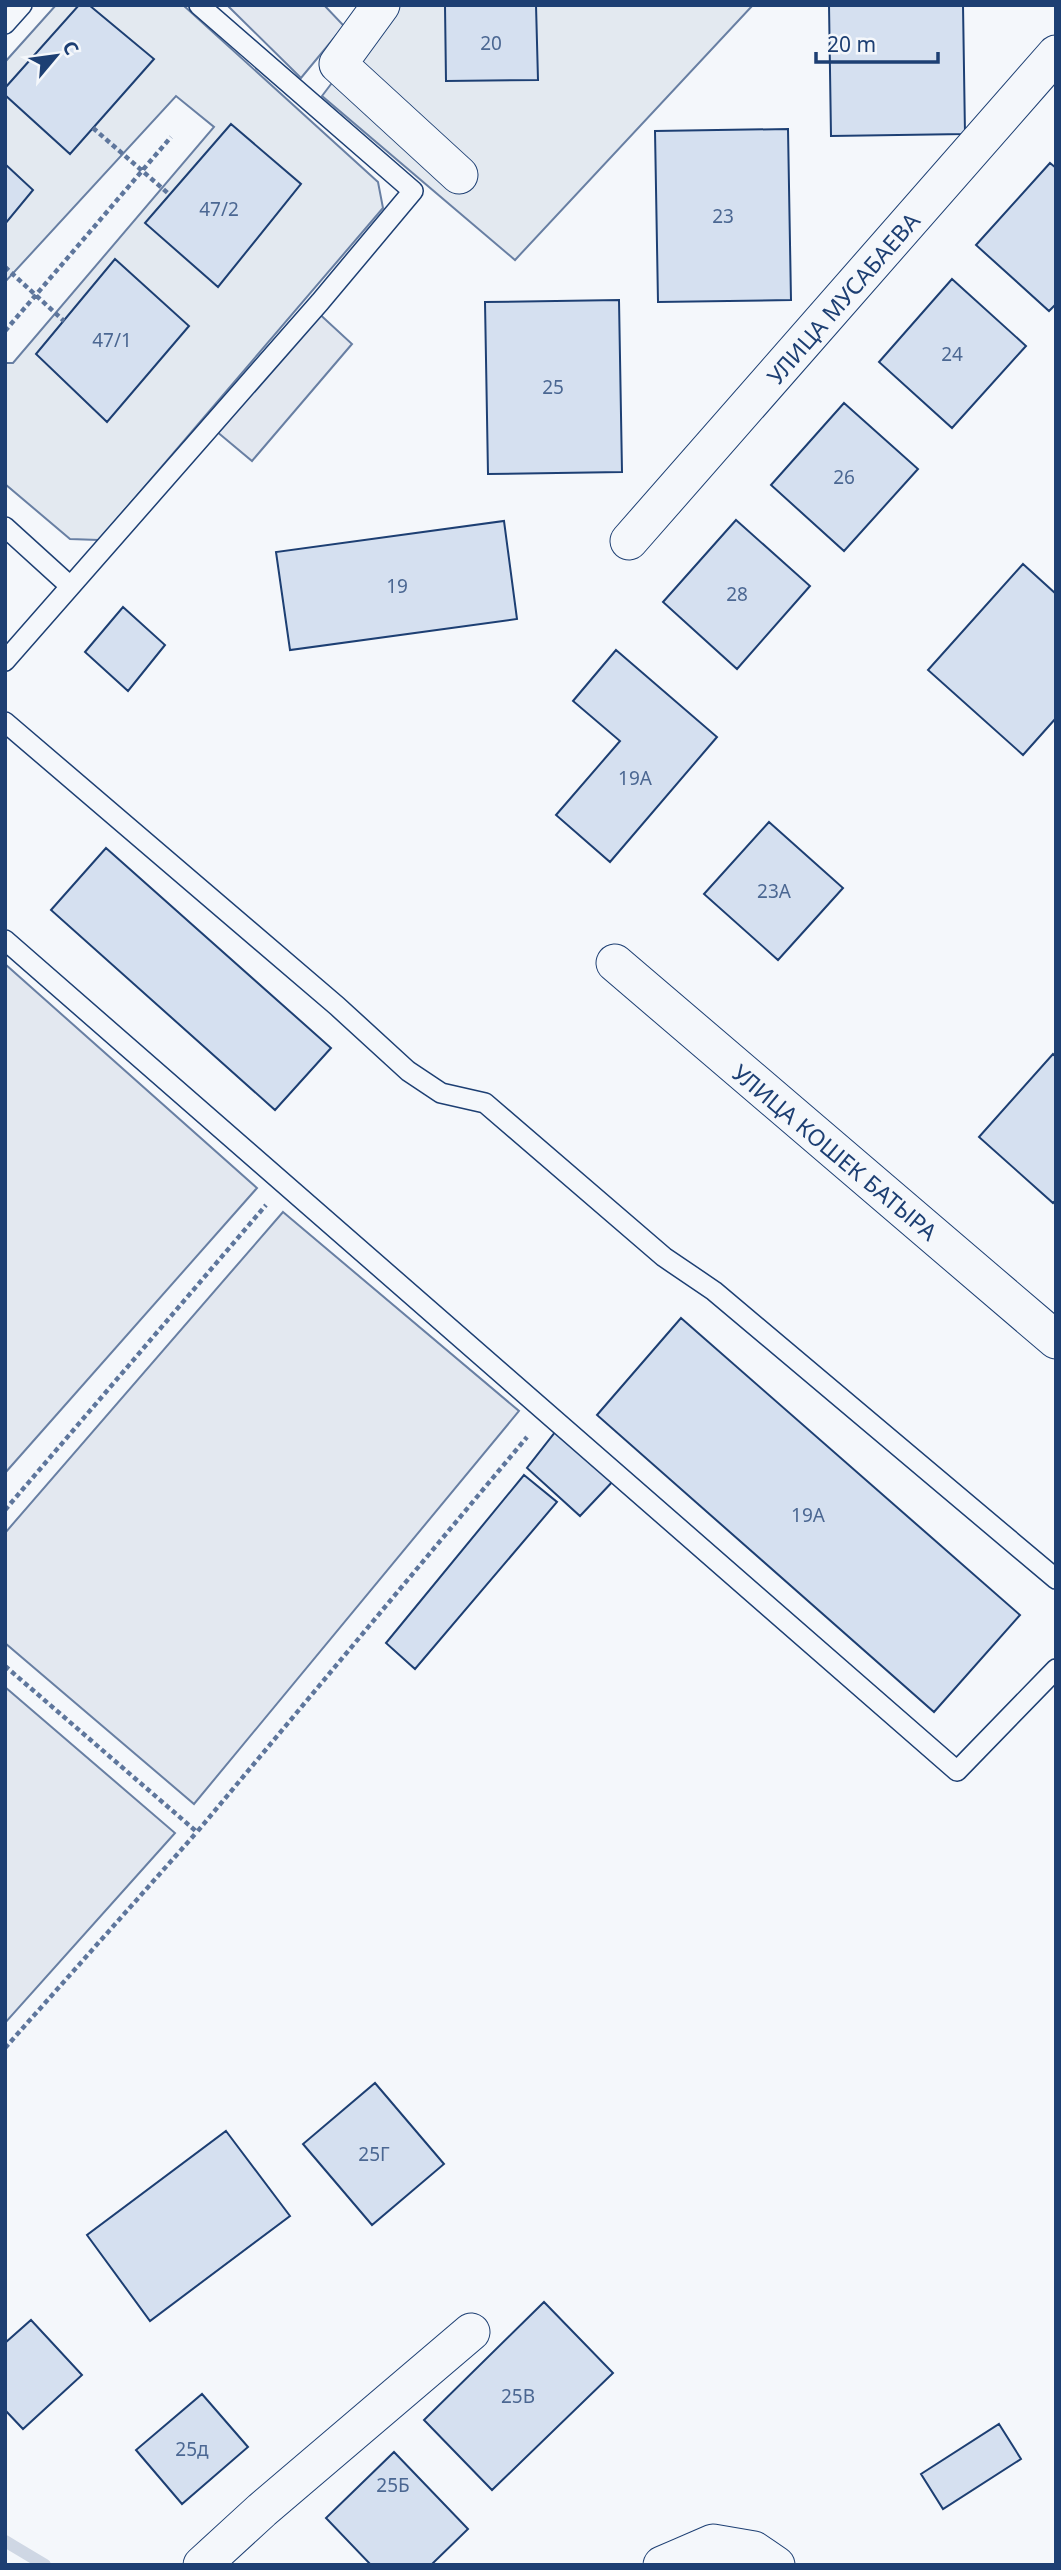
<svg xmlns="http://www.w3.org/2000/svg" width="1061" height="2570" font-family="'Noto Sans',sans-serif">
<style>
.green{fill:#e3e9f0;stroke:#687fa3;stroke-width:2}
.parking{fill:#e3e8f0;stroke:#687fa3;stroke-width:2}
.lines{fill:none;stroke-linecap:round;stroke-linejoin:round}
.stream{stroke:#cfd7e4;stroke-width:12}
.building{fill:#d5e0f0;stroke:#1d3f73;stroke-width:2}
.lane-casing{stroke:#1d3f73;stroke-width:22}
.street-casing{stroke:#1d3f73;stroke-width:39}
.path{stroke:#5e769c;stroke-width:4.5;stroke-dasharray:5 3.5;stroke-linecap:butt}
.lane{stroke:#f4f7fb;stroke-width:19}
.street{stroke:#f4f7fb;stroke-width:37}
.labels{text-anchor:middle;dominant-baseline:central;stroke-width:5;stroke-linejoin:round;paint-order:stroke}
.number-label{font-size:19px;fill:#4b6792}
.street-label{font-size:23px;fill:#1d3f73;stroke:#f4f7fb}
</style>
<rect width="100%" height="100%" fill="#f4f7fb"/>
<path class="green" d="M 56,5 L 183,5 L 378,182 L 383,208 L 99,540 L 70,539 L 5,484 L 5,363 L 13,363 L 214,127 L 176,96 L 5,282 L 5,62 Z
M 391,5 L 753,5 L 515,260 L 322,96 Z"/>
<path class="parking" d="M 230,5 L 324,5 L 344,26 L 301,78 L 229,7 Z
M 314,309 L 352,344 L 252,461 L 210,426 Z
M 5,964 L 257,1188 L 5,1473 Z
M 283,1212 L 519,1411 L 194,1804 L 5,1643 L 5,1533 Z
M 5,1687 L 175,1833 L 5,2023 Z"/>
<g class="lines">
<path class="stream" d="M 5,2541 L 45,2565"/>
</g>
<path class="building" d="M 79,5 L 89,5 L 154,59 L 70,154 L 5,95 L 5,88 Z
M 445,5 L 536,5 L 538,80 L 446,81 Z
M 829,5 L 963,5 L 965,134 L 831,136 Z
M 231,124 L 301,184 L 218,287 L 145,223 Z
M 788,129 L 791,300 L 658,302 L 655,131 Z
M 1050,163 L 1056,168 L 1056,304 L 1049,311 L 976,245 Z
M 5,164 L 33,190 L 5,224 Z
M 115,259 L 189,326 L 107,422 L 36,354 Z
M 952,279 L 1026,346 L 952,428 L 879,362 Z
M 619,300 L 622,472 L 488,474 L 485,302 Z
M 844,403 L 918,469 L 844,551 L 771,485 Z
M 736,520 L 810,586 L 737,669 L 663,602 Z
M 504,521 L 517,619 L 290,650 L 276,552 Z
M 1023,564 L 1056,594 L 1056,718 L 1023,755 L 928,670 Z
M 123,607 L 165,645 L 128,691 L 85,652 Z
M 616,650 L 717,737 L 610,862 L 556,815 L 620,741 L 573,701 Z
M 769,822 L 843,888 L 778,960 L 704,894 Z
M 106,848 L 331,1048 L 275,1110 L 51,910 Z
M 1053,1054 L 1056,1057 L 1056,1200 L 1053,1203 L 979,1137 Z
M 681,1318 L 1020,1615 L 934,1712 L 597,1415 Z
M 556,1431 L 615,1479 L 580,1516 L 527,1468 Z
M 524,1475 L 557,1502 L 415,1669 L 386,1643 Z
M 375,2083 L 444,2164 L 372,2225 L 303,2144 Z
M 226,2131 L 290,2216 L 150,2321 L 87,2235 Z
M 544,2302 L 613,2373 L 492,2490 L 424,2420 Z
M 31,2320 L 82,2375 L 23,2429 L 5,2410 L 5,2343 Z
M 202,2394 L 248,2447 L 182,2504 L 136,2450 Z
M 999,2424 L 1021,2459 L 943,2509 L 921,2474 Z
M 394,2452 L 468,2529 L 431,2565 L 371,2565 L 326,2518 Z"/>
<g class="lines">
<g class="lane-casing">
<path id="lane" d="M 5,24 L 22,5
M 5,527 L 70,586
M 5,661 L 320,302 L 413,191 L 199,5
M 5,722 L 337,1006 L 408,1071 L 441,1093 L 485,1103 L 664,1257 L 714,1291 L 1056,1579
M 5,940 L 957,1771 L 1056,1669"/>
</g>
<g class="street-casing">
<path id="street" d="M 381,5 L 338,64 L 459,175
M 629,541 L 1056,54
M 615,963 L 1056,1340
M 202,2565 L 262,2510 L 471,2332
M 662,2565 L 713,2543 L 754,2550 L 776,2565"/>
</g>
<path class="path" d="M 93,128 L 170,195
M 5,267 L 64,321
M 5,331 L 171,137
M 5,1510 L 266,1205
M 5,1666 L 197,1832 L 527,1437
M 5,2048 L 197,1832"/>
<use href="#lane" class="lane"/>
<use href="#street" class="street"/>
</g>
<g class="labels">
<g class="number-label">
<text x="491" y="43">20</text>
<text x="219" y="209">47/2</text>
<text x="723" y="216">23</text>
<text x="112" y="340">47/1</text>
<text x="952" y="354">24</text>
<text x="553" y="387">25</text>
<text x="844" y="477">26</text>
<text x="397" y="586">19</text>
<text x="737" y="594">28</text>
<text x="635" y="778">19А</text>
<text x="774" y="891">23А</text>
<text x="808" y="1515">19А</text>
<text x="374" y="2154">25Г</text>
<text x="518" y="2396">25В</text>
<text x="192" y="2449">25д</text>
<text x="393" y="2485">25Б</text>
</g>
<g class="street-label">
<text transform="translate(843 298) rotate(-49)">УЛИЦА МУСАБАЕВА</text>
<text transform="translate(835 1152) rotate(40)">УЛИЦА КОШЕК БАТЫРА</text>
</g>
</g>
<rect width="1061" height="2570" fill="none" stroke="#1d3f73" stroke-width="14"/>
<g transform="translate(56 56) rotate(61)" stroke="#f4f7fb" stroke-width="5" paint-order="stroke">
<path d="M0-5L12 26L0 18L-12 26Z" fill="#1d3f73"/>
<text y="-10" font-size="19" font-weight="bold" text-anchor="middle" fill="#1d3f73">С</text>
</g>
<path d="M816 52v10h122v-10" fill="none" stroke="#1d3f73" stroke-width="3.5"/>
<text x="827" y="52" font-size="21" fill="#1d3f73" stroke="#f4f7fb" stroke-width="5" paint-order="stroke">20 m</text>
</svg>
